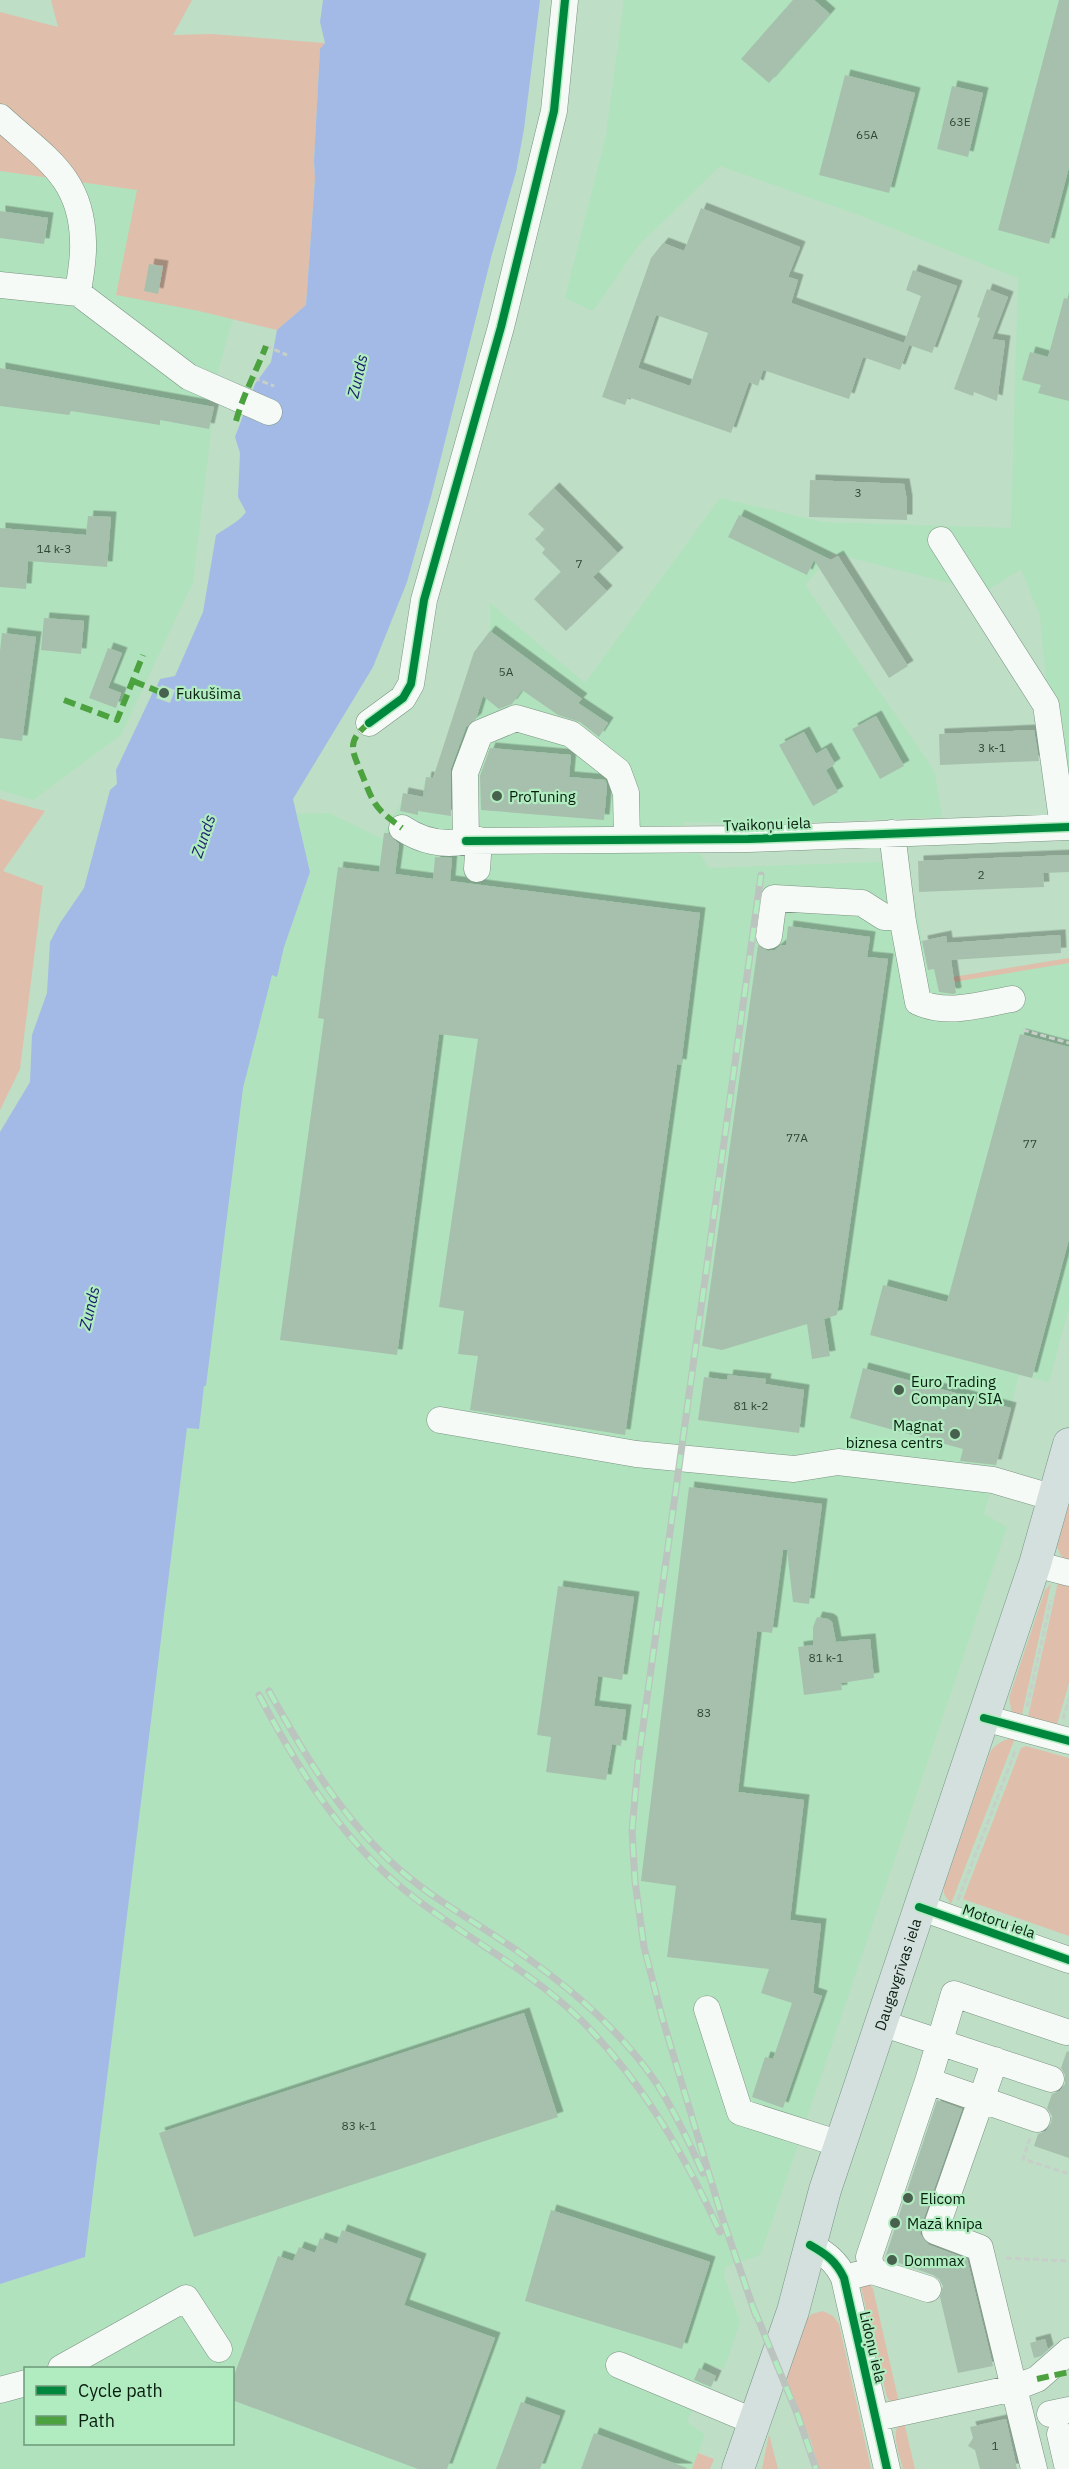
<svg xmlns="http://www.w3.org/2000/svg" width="1069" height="2469" font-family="'IBM Plex Sans',sans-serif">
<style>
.built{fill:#b0e2bd;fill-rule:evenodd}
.green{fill:#dfbfab}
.water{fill:#a3bae6}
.building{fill:#a7c0ad;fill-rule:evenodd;filter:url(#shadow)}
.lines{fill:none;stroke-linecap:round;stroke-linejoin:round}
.minor-casing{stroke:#7b9382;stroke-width:27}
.major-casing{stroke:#78948a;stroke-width:33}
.path{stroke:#c6cfc8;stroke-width:3;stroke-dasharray:6 3;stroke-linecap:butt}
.minor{stroke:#f5faf6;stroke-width:26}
.major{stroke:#d4e0dd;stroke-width:32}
.rail-casing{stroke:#bbc4be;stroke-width:7}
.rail{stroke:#b1ebc0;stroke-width:4.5;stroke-dasharray:14;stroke-linecap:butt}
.quiet{stroke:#4ca23e;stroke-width:6;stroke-dasharray:12 6;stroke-linecap:butt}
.cycleway-casing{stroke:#b1ebc0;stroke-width:11}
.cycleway{stroke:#00873e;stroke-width:8}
.poi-dot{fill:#47614e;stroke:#b1ebc0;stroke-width:2}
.labels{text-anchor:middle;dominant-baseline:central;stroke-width:4.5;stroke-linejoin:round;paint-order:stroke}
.number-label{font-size:12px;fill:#2f4636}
.poi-label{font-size:15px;fill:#071d0e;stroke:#b1ebc0;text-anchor:start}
.street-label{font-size:15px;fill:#071d0e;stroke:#b1ebc0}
.water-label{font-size:16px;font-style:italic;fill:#181b6c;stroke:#b1ebc0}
</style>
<defs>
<filter id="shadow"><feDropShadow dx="5.5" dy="-5.5" stdDeviation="0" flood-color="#0004"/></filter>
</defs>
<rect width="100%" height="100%" fill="#bedec6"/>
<path class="built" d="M 624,0 L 1069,0 L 1069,794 L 1066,790 L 1064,729 L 1047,690 L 1040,616 L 1021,569 L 970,601 L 961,586 L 832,553 L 805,585 L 930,764 L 935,774 L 942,817 L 763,824 L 683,822 L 708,868 L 907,861 L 928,970 L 952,966 L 954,977 L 1069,958 L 1069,1307 L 1049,1382 L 1019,1375 L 984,1514 L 1007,1527 L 768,2233 L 760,2255 L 725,2267 L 724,2276 L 740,2322 L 724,2369 L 710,2366 L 708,2372 L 716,2376 L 709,2392 L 698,2397 L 687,2422 L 705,2435 L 692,2469 L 0,2469 L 0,2284 L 85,2257 L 187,1428 L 199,1429 L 204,1385 L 206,1385 L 243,1088 L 251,1048 L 272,974 L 277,976 L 284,947 L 310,872 L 297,814 L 329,813 L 383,839 L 384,833 L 401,803 L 403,793 L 421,796 L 426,777 L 434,777 L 474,652 L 490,631 L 490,603 L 585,683 L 720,498 L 823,522 L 1011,528 L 1018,278 L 859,215 L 720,166 L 638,246 L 593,311 L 565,298 L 606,136 ZM 26,2368 L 232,2368 L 232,2444 L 26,2444 Z
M 0,171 L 137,190 L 199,311 L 233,319 L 208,405 L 214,407 L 193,582 L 121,735 L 33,800 L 0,790 Z"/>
<path class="green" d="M 51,0 L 192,0 L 173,35 L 211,34 L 325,43 L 320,50 L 314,161 L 315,178 L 306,305 L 277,330 L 199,311 L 116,295 L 137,190 L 0,171 L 0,12 L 58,27 Z
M 0,799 L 45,811 L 3,871 L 43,886 L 20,1069 L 0,1110 Z
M 1069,958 L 1069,963 L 954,982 L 953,977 Z
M 1069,1504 L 1069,1561 L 1061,1556 L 1057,1547 Z
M 1058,1582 L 1069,1583 L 1069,1683 L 1056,1728 L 1027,1721 Z
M 1051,1584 L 1021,1719 L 1012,1714 L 1009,1698 L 1045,1590 Z
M 1015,1738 L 951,1904 L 944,1894 L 944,1887 L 990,1752 C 997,1743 1004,1739 1015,1738 Z
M 1026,1746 L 1069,1758 L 1069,1936 L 963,1899 L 1021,1748 Z
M 860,2283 L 870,2283 L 873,2289 L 900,2407 L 893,2406 L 887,2397 Z
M 823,2311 L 833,2316 L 839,2324 L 871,2469 L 819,2469 L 811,2441 L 785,2378 L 805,2321 L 812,2314 Z
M 903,2418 L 915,2469 L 903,2469 C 899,2452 889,2432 903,2418 Z
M 769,2434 L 778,2469 L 762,2469 Z
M 698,2453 L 714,2459 L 710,2469 L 692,2469 Z"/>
<path class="water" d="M 323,0 L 540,0 L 524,129 L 516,172 L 492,254 L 431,497 L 407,582 L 373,667 L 293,799 L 310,872 L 284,947 L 277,977 L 272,975 L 243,1088 L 206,1386 L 204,1386 L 199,1429 L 187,1428 L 85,2257 L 0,2284 L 0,1132 L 30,1082 L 32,1035 L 47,993 L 50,942 L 60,923 L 84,888 L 110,790 L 117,784 L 116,770 L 153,692 L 158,694 L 156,698 L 170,703 L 175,690 L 162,685 L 160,687 L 157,686 L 160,679 L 175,676 L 203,612 L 216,535 C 226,528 240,521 246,512 L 238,497 L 240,453 L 235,437 L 255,384 L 271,362 L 277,330 L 306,305 L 315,178 L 314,161 L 320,49 L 325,43 L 320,22 Z"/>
<path class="building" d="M 793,0 L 814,0 L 830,14 L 769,83 L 741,59 Z
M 1059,0 L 1069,0 L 1069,167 L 1049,244 L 998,230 Z
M 845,75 L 915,93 L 889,193 L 819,175 Z
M 952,86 L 983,93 L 968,157 L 937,149 Z
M 701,208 L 800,247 L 788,277 L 798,280 L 791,303 L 904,343 L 921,296 L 906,290 L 913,270 L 957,286 L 932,353 L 909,345 L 900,370 L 863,357 L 849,399 L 763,370 L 758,386 L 749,382 L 731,433 L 628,397 L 625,405 L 602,397 L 651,258 L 663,243 L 684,251 ZM 656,315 L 708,333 L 690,386 L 638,368 Z
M 0,211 L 48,218 L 44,244 L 0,238 Z
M 149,264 L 163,266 L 158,294 L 144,291 Z
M 987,289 L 1008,297 L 992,339 L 1005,341 L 997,401 L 974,392 L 973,396 L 954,389 L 980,318 L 977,317 Z
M 1064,298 L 1069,299 L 1069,401 L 1038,393 L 1041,385 L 1022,380 L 1030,352 L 1048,357 Z
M 0,368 L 214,407 L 209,429 L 160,420 L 160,425 L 71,411 L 69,415 L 0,406 Z
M 810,480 L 904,484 L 907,501 L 907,520 L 809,517 Z
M 554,488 L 618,553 L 593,577 L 607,591 L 566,631 L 534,599 L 561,572 L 542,553 L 545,549 L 535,539 L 545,530 L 528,514 Z
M 739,515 L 831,560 L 838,556 L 908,666 L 889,678 L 814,560 L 807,575 L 728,537 Z
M 88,516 L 111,517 L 107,567 L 28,561 L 26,589 L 0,587 L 0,528 L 86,535 Z
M 44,618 L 84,621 L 81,654 L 41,650 Z
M 490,631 L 582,699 L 578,703 L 608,723 L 599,737 L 580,722 L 558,715 L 522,690 L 512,704 L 499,709 L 483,696 L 476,719 L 466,727 L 451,768 L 451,816 L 418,811 L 418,815 L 400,811 L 403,793 L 423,797 L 426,777 L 433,778 L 474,652 Z
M 2,633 L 36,637 L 22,741 L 0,738 L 0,651 Z
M 108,648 L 122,653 L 108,688 L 121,693 L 116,708 L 89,698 Z
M 876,716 L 904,766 L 880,779 L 852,729 Z
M 1034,730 L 1039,761 L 940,765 L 939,734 Z
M 804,732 L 816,754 L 826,748 L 835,764 L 826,770 L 838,792 L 813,806 L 779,745 Z
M 490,748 L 571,755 L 569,777 L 605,780 L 607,785 L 604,820 L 481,810 L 480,776 Z
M 384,833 L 388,833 L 399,844 L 395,874 L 433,879 L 435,857 L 452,858 L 450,881 L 700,913 L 681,1065 L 677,1064 L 625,1435 L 470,1410 L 478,1356 L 458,1354 L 464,1311 L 439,1307 L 478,1039 L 439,1034 L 397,1355 L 280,1340 L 324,1019 L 318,1018 L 338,867 L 379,872 Z
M 1069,855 L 1069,872 L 1043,873 L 1044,887 L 919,892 L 918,861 Z
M 788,926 L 870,937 L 867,957 L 888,959 L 837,1315 L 824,1319 L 830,1356 L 812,1359 L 807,1324 L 722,1350 L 702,1346 L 758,945 L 768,951 L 775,950 L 781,945 L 786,945 Z
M 1060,935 L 1061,953 L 951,960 L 956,993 L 953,994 L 939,992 L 934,969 L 928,970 L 922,941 L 946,936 L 947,943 Z
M 1020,1034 L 1069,1047 L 1069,1239 L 1032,1378 L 870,1335 L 883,1285 L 947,1302 Z
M 863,1368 L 1011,1408 L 996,1465 L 960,1461 L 963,1449 L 850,1418 Z
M 728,1375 L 766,1379 L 765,1384 L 804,1390 L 799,1433 L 698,1420 L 704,1377 L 727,1380 Z
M 689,1487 L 822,1504 L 809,1604 L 793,1602 L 787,1550 L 783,1550 L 772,1633 L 757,1631 L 738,1792 L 804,1800 L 790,1920 L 821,1924 L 813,1993 L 822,1996 L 783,2108 L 752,2097 L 765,2057 L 773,2059 L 792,2003 L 761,1993 L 769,1969 L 667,1957 L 676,1886 L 641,1881 Z
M 558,1586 L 634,1597 L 622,1680 L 598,1676 L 594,1706 L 626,1710 L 621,1746 L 612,1744 L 606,1780 L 546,1772 L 551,1737 L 537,1735 Z
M 817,1617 L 828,1619 L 832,1622 L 836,1642 L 870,1639 L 874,1678 L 841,1683 L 842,1690 L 804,1695 L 798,1647 L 813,1645 L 813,1627 Z
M 524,2013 L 558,2117 L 194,2237 L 159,2133 Z
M 1067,2051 L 1069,2052 L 1069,2158 L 1034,2146 L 1038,2134 L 1046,2131 L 1051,2123 L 1052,2116 L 1047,2108 L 1052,2094 L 1060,2091 L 1065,2084 L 1065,2075 L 1061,2068 Z
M 937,2100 L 962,2109 L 921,2226 L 920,2234 L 929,2245 L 967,2259 L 993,2366 L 958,2373 L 940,2297 L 943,2286 L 939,2279 L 933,2275 L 885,2258 Z
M 551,2210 L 710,2262 L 682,2349 L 525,2301 Z
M 342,2230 L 421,2259 L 404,2305 L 495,2338 L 447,2469 L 418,2469 L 232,2400 L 232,2381 L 278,2256 L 293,2261 L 299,2247 L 315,2253 L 320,2238 L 337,2244 Z
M 1045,2339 L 1048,2350 L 1041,2356 L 1034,2358 L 1030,2343 Z
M 699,2368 L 716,2376 L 711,2387 L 694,2380 Z
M 521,2402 L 560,2416 L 540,2469 L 496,2469 Z
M 1006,2419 L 1017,2469 L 980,2469 L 975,2450 L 968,2446 L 973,2438 L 970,2427 Z
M 594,2433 L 687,2468 L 686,2469 L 581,2469 Z"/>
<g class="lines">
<g class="minor-casing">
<path id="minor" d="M 0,117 C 43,157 82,176 83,242 C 84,259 80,276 78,293 L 0,285
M 78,293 L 189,377 L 269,412
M 941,540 L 1046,705 L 1063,827
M 369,723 L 403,698 L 411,684 L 424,600 L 501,327 L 554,111 L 565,0
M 402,828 C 421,841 444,846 466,841 L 748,839 L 1069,827
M 892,833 L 903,922 L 918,1002 C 948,1016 982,1004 1012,999
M 466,841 L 465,773 L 480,733 L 516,718 L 571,734 L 618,771 L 626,793 L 627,840
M 477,869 L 479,840
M 769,936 L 774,898 L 862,903 L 884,917 L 902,916
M 440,1420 L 636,1454 L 794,1469 L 838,1462 L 993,1480 L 1054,1498
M 1035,1564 L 1069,1573
M 984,1718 L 1069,1741
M 919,1907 L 1069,1960
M 707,2009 L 740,2112 L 840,2144
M 881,2023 L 1051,2079
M 928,2081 L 1037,2119
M 810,2245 C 826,2254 836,2261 844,2278 L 887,2469
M 872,2271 L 869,2257 L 928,2081 L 954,1994 L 1066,2032
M 856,2275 L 872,2271 L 928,2289
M 619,2365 L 755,2422
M 61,2368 L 186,2298 L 219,2349
M 0,2390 L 26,2383
M 1050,2414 L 1069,2410
M 876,2418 L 1014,2388 L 980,2248 L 935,2231 L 995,2060
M 1060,2434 L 1068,2469
M 1034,2469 L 1014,2388 L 1037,2379 L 1069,2351"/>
</g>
<g class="major-casing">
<g id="major">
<path id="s1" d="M 738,2469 L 793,2311 L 825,2190 L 1035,1564 L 1069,1444"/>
</g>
</g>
<path class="path" d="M 266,346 L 287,355
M 254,378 L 274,386
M 1023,1030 L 1069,1043
M 1027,1707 L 1051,1600
M 1063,1719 L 1069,1699
M 958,1900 L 1016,1749
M 1030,2138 L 1023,2159 L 1066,2173 L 1069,2172
M 1006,2258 L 1069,2261"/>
<use href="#minor" class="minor"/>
<use href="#major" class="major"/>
<g class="rail-casing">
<path id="rail" d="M 269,1691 C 305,1756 343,1820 400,1870 C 438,1903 483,1926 523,1955 C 573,1990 623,2033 657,2084 C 675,2112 689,2142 703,2173
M 259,1695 C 299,1771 346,1847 416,1899 C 470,1940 532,1972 581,2020 C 643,2082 684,2154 720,2232
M 754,2309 L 798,2416 L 816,2469
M 756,2316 L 721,2214 L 662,2017 L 644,1947 L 635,1881 L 632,1831 L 638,1763 L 761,875"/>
</g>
<use href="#rail" class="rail"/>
<path class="quiet" d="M 236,421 C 243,395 256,372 266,346
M 133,681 L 160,692
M 64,700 L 117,720 L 143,655
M 369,723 C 347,741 351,749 361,772 C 374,804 373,807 402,828
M 1037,2379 L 1069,2372"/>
<g class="cycleway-casing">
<path id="cycleway" d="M 369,723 L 403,698 L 411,684 L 424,600 L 501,327 L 554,111 L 565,0
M 466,841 L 748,839 L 1069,827
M 984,1718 L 1069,1741
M 919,1907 L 1069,1960
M 810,2245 C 826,2254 836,2261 844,2278 L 887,2469"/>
</g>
<use href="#cycleway" class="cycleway"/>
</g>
<g class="poi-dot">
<circle cx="164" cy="693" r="6"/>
<circle cx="497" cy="796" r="6"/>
<circle cx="899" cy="1390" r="6"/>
<circle cx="955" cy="1434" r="6"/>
<circle cx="908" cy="2198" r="6"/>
<circle cx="895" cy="2223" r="6"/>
<circle cx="892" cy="2260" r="6"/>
</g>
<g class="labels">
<g class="number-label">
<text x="960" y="121">63E</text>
<text x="867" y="134">65A</text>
<text x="858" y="492">3</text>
<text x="54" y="548">14 k-3</text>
<text x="579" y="563">7</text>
<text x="506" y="671">5A</text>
<text x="992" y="747">3 k-1</text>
<text x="981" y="874">2</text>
<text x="797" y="1137">77A</text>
<text x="1030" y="1143">77</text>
<text x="751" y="1405">81 k-2</text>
<text x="826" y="1657">81 k-1</text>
<text x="704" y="1712">83</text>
<text x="359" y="2125">83 k-1</text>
<text x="995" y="2445">1</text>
</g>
<g class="poi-label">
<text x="176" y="693">Fukušima</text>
<text x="509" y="796">ProTuning</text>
<text x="911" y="1381">Euro Trading<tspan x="911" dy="17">Company SIA</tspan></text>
<text x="943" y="1425" text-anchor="end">Magnat<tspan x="943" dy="17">biznesa centrs</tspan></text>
<text x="920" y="2198">Elicom</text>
<text x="907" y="2223">Mazā knīpa</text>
<text x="904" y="2260">Dommax</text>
</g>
<g class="street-label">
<text transform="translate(767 824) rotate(-2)">Tvaikoņu iela</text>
<text transform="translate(999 1921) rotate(19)">Motoru iela</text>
<text stroke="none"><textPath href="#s1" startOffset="520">Daugavgrīvas iela</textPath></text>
<text transform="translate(873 2347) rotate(77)">Lidoņu iela</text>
</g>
<g class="water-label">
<text transform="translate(357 376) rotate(-77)">Zunds</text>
<text transform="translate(203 836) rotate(-71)">Zunds</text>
<text transform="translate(89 1308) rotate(-77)">Zunds</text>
</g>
</g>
<rect x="24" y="2367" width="210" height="78" fill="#b1ebc0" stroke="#6d9979" stroke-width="1.5"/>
<rect x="36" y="2386" width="30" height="9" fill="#00873e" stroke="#6d9979" stroke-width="1.5"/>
<text x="78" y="2397" font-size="18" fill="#071d0e">Cycle path</text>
<rect x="36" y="2416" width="30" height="9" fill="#4ca23e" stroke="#6d9979" stroke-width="1.5"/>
<text x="78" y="2427" font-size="18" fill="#071d0e">Path</text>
</svg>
